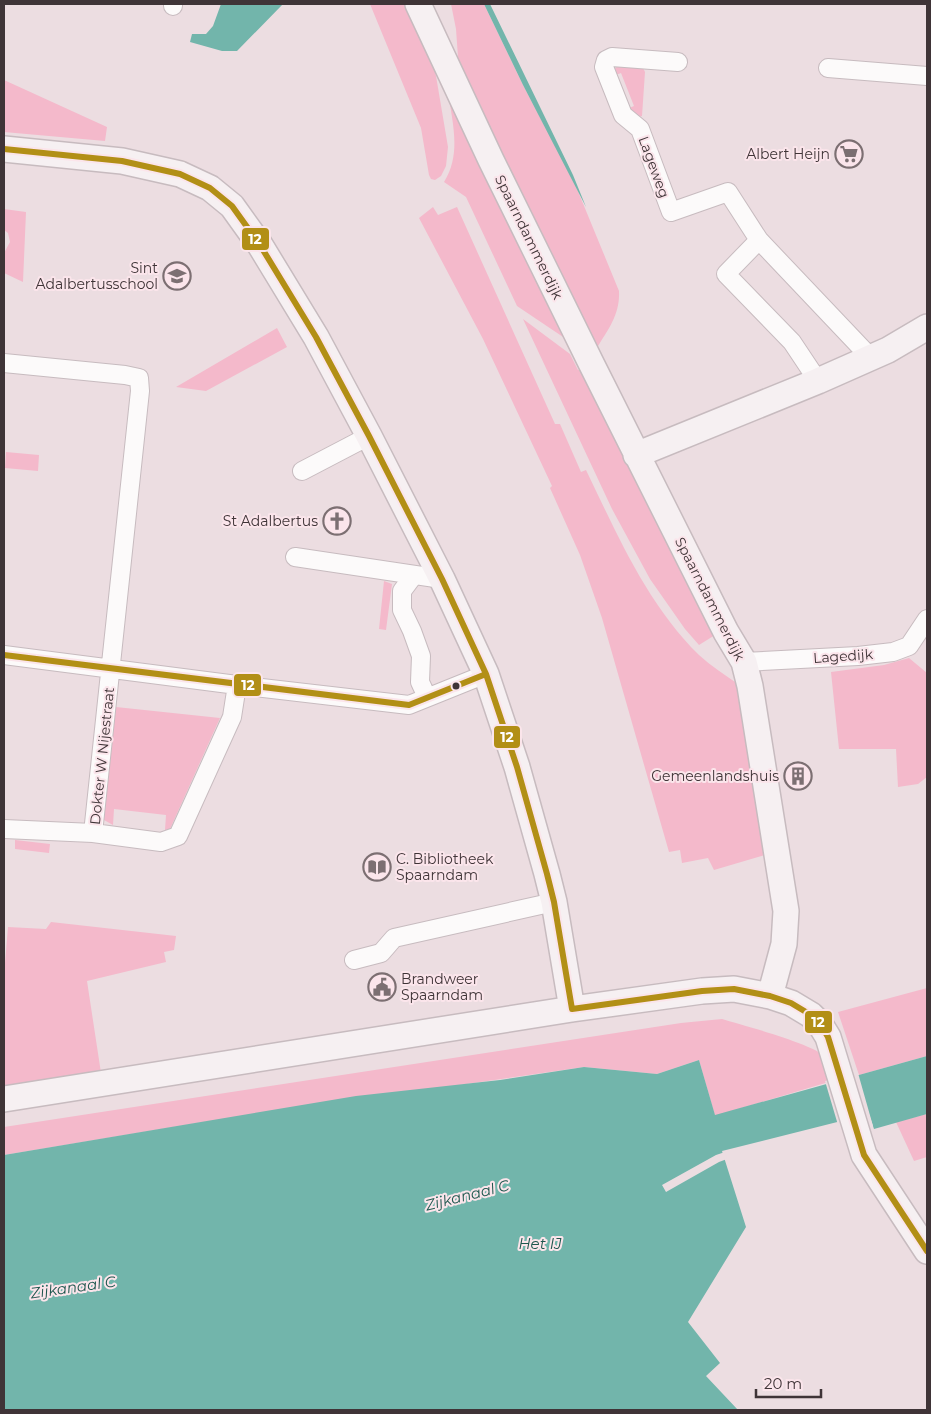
<svg xmlns="http://www.w3.org/2000/svg" width="931" height="1414" font-family="Montserrat,sans-serif">
<style>
.green{fill:#f4b9cb}
.water{fill:#72b5ab}
.pier{fill:#ecdde1}
.lines{fill:none;stroke-linecap:round;stroke-linejoin:round}
.street-casing{stroke:#c7bbbf;stroke-width:20}
.secondary-casing{stroke:#c7bbbf;stroke-width:28}
.street{stroke:#fcfafa;stroke-width:18}
.secondary{stroke:#f6f0f2;stroke-width:25}
.bus-1-casing{stroke:#fbe5eb;stroke-width:10}
.bus-1{stroke:#b28f16;stroke-width:6}
.bus-dot{fill:#3f3437;stroke:#fbe5eb;stroke-width:2}
.labels{text-anchor:middle;dominant-baseline:central;stroke-width:4;stroke-linejoin:round;paint-order:stroke}
.poi-label{font-size:14px;fill:#3f3437;stroke:#fbe5eb;text-anchor:end}
.street-label{font-size:14px;fill:#3f3437;stroke:#fbe5eb}
.water-label{font-size:15px;font-style:italic;fill:#1e574e;stroke:#fbe5eb}
.line-badge{stroke:#fbe5eb;stroke-width:2}
.badge-label{font-size:14px;text-anchor:middle;font-weight:bold;fill:#fff}
</style>
<rect width="100%" height="100%" fill="#ecdde1"/>
<path class="green" d="M 370,4 L 408,4 L 431,54 L 436,76 L 448,147 L 446,166 L 441,176 L 435,180 L 431,179 L 429,175 L 421,128 Z
M 451,4 L 484,4 L 523,85 L 575,184 L 619,291 C 620,314 609,328 598,346 L 592,345 L 459,71 L 456,29 Z
M 620,65 L 643,68 L 645,72 L 642,116 C 635,118 631,114 627,109 L 634,106 L 621,73 L 613,76 C 612,70 615,68 620,65 Z
M 4,80 L 107,127 L 105,141 L 4,132 Z
M 448,91 L 575,345 L 517,306 L 466,197 L 444,182 C 462,153 452,122 448,91 Z
M 433,207 L 438,215 L 457,207 L 555,424 L 560,424 L 581,472 L 586,470 C 617,534 647,604 699,655 C 711,666 725,675 738,684 L 765,855 L 714,870 L 708,858 L 682,863 L 680,850 L 669,852 L 602,618 L 580,555 L 550,488 L 552,486 L 483,339 L 419,218 Z
M 4,209 L 26,212 L 23,282 L 4,273 L 4,253 L 10,242 L 8,233 L 4,230 Z
M 523,319 L 570,354 L 578,370 L 583,369 L 715,635 L 699,645 L 685,629 L 650,579 L 612,509 Z
M 277,328 L 287,347 L 206,391 L 176,387 Z
M 6,452 L 39,455 L 38,471 L 5,468 Z
M 384,581 L 392,584 L 386,630 L 379,629 Z
M 909,658 L 927,673 L 927,777 L 918,784 L 898,787 L 896,749 L 839,749 L 831,672 L 884,665 Z
M 116,707 L 220,718 L 170,829 L 165,830 L 166,815 L 114,809 L 113,825 L 104,820 Z
M 15,840 L 50,844 L 49,853 L 15,849 Z
M 51,922 L 176,936 L 174,950 L 164,952 L 166,962 L 87,981 L 101,1073 L 4,1092 L 4,975 L 8,927 L 46,929 Z
M 927,988 L 927,1056 L 859,1075 L 838,1012 Z
M 722,1019 C 742,1025 818,1045 828,1059 C 831,1064 831,1075 832,1081 L 715,1116 L 699,1060 L 657,1074 L 584,1067 L 204,1122 L 4,1155 L 4,1127 L 681,1023 Z
M 927,1114 L 927,1157 L 914,1161 L 896,1122 Z"/>
<path class="water" d="M 221,4 L 283,4 L 237,51 L 222,51 L 190,42 L 192,34 L 206,34 L 213,26 Z
M 484,4 L 490,4 L 573,175 L 586,207 L 523,85 Z
M 927,1056 L 927,1114 L 874,1129 L 869,1114 L 722,1151 L 746,1227 L 688,1322 L 720,1363 L 706,1376 L 738,1410 L 4,1410 L 4,1155 L 356,1096 L 500,1080 L 584,1067 L 657,1074 L 699,1060 L 715,1115 Z"/>
<path class="pier" d="M 858,1073 L 873,1126 L 871,1127 L 868,1117 L 838,1125 L 825,1081 Z
M 725,1152 L 727,1159 L 719,1162 L 666,1192 L 662,1185 L 716,1155 Z"/>
<g class="lines">
<g class="street-casing">
<path id="street" d="M 173,6 L 173,4
M 678,62 L 612,57 L 606,60 L 604,67 L 623,115 L 640,129 L 671,212 L 728,192 L 759,240
M 828,68 L 927,76
M 4,363 L 125,375 L 139,378 L 140,391 L 93,833 L 161,842 L 178,836 L 232,717 L 237,685
M 818,381 L 792,342 L 726,274 L 759,240 L 871,358
M 302,471 L 369,436
M 295,557 L 442,579
M 414,575 L 402,591 L 402,610 L 412,631 L 421,656 L 420,682 L 427,697
M 4,655 L 237,685 L 409,705 L 486,674
M 744,662 L 858,656 L 893,652 L 909,646 L 927,619
M 4,829 L 93,833
M 354,960 L 381,953 L 394,938 L 554,902"/>
</g>
<g class="secondary-casing">
<path id="secondary" d="M 418,4 L 491,160 L 591,363 L 726,632 L 744,662 L 750,686 L 786,911 L 784,944 L 770,996
M 4,149 L 122,161 L 180,174 L 210,188 L 232,206 L 260,245 L 316,337 L 369,436 L 442,579 L 486,674 L 517,767 L 547,874 L 554,902 L 572,1009
M 636,455 L 818,381 L 888,350 L 927,327
M 4,1099 L 572,1009 L 702,991 L 734,989 L 770,996 L 791,1003 L 811,1015 L 820,1024 L 828,1037 L 864,1155 L 927,1251"/>
</g>
<use href="#street" class="street"/>
<use href="#secondary" class="secondary"/>
<g class="bus-1-casing">
<path id="bus-1" d="M 4,149 L 122,161 L 180,174 L 210,188 L 232,206 L 260,245 L 316,337 L 369,436 L 442,579 L 486,674 L 517,767 L 547,874 L 554,902 L 572,1009
M 4,655 L 409,705 L 486,674
M 572,1009 L 702,991 L 734,989 L 770,996 L 791,1003 L 811,1015 L 820,1024 L 828,1037 L 864,1155 L 927,1251"/>
</g>
<use href="#bus-1" class="bus-1"/>
</g>
<defs>
<g id="supermarket-ring" transform="scale(1.4375)"><circle r="9.5" fill="#fbe5eb" stroke="#7c6f72" stroke-width="1.5"/><path d="M-6-5.5h2.5l.6 2H6L4.5 2H-2.5L-4.4-4H-6ZM-1.5 3.2a1.3 1.3 0 1 0 .1 0ZM3 3.2a1.3 1.3 0 1 0 .1 0Z" fill="#7c6f72"/></g>
<g id="school-ring" transform="scale(1.4375)"><circle r="9.5" fill="#fbe5eb" stroke="#7c6f72" stroke-width="1.5"/><path d="M0-5L7-2L0 1L-7-2ZM-4 1L0 2.5L4 1V4Q0 6-4 4Z" fill="#7c6f72"/></g>
<g id="church-ring" transform="scale(1.4375)"><circle r="9.5" fill="#fbe5eb" stroke="#7c6f72" stroke-width="1.5"/><path d="M-1.2-6h2.4v3.5h3.3v2.4h-3.3V6h-2.4V-.1h-3.3v-2.4h3.3Z" fill="#7c6f72"/></g>
<g id="building-ring" transform="scale(1.4375)"><circle r="9.5" fill="#fbe5eb" stroke="#7c6f72" stroke-width="1.5"/><path d="M-4-6H4V6H1V3H-1V6H-4ZM-2.5-4.3h1.7v1.8h-1.7ZM.8-4.3h1.7v1.8H.8ZM-2.5-1h1.7V.8h-1.7ZM.8-1h1.7V.8H.8Z" fill="#7c6f72"/></g>
<g id="library-ring" transform="scale(1.4375)"><circle r="9.5" fill="#fbe5eb" stroke="#7c6f72" stroke-width="1.5"/><path d="M-6-4Q-3-5.5-.7-3.5V5Q-3 3-6 4ZM6-4Q3-5.5 .7-3.5V5Q3 3 6 4Z" fill="#7c6f72"/></g>
<g id="civic-ring" transform="scale(1.4375)"><circle r="9.5" fill="#fbe5eb" stroke="#7c6f72" stroke-width="1.5"/><path d="M-.6-6.5H3V-4.5H.6V-3L4-1V1h2V6H-6V1h2V-1L-.6-3ZM-1.2 2.5V6h2.4V2.5Z" fill="#7c6f72"/></g>
</defs>
<g fill-rule="evenodd">
<use href="#supermarket-ring" x="849" y="154"/>
<use href="#school-ring" x="177" y="276"/>
<use href="#church-ring" x="337" y="521"/>
<use href="#building-ring" x="798" y="776"/>
<use href="#library-ring" x="377" y="867"/>
<use href="#civic-ring" x="382" y="987"/>
</g>
<circle class="bus-dot" cx="456" cy="686" r="4.5"/>
<g class="labels">
<g class="poi-label">
<text x="830" y="154">Albert Heijn</text>
<text x="158" y="268">Sint<tspan x="158" dy="16">Adalbertusschool</tspan></text>
<text x="318" y="521">St Adalbertus</text>
<text x="779" y="776">Gemeenlandshuis</text>
<text x="396" y="859" text-anchor="start">C. Bibliotheek<tspan x="396" dy="16">Spaarndam</tspan></text>
<text x="401" y="979" text-anchor="start">Brandweer<tspan x="401" dy="16">Spaarndam</tspan></text>
</g>
<g class="street-label">
<text transform="translate(654 167) rotate(70)">Lageweg</text>
<text transform="translate(529 237) rotate(64)">Spaarndammerdijk</text>
<text transform="translate(710 599) rotate(63)">Spaarndammerdijk</text>
<text transform="translate(843 656) rotate(-4)">Lagedijk</text>
<text transform="translate(102 756) rotate(-84)">Dokter W Nijestraat</text>
</g>
<g class="water-label">
<text transform="translate(467 1195) rotate(-14)">Zijkanaal C</text>
<text x="540" y="1243">Het IJ</text>
<text transform="translate(73 1287) rotate(-8)">Zijkanaal C</text>
</g>
</g>
<g class="line-badge">
<rect x="241" y="227" width="29" height="24" rx="5" fill="#b28f16"/>
<rect x="233" y="673" width="29" height="24" rx="5" fill="#b28f16"/>
<rect x="493" y="725" width="28" height="24" rx="5" fill="#b28f16"/>
<rect x="804" y="1010" width="29" height="24" rx="5" fill="#b28f16"/>
</g>
<g class="badge-label">
<text x="255" y="244">12</text>
<text x="248" y="690">12</text>
<text x="507" y="742">12</text>
<text x="818" y="1027">12</text>
</g>
<rect width="931" height="1414" fill="none" stroke="#3f3437" stroke-width="10"/>
<path d="M756 1389v8h65v-8" fill="none" stroke="#3f3437" stroke-width="2.5"/>
<text x="764" y="1389" font-size="15" fill="#3f3437" stroke="#fbe5eb" stroke-width="4" paint-order="stroke">20 m</text>
</svg>
